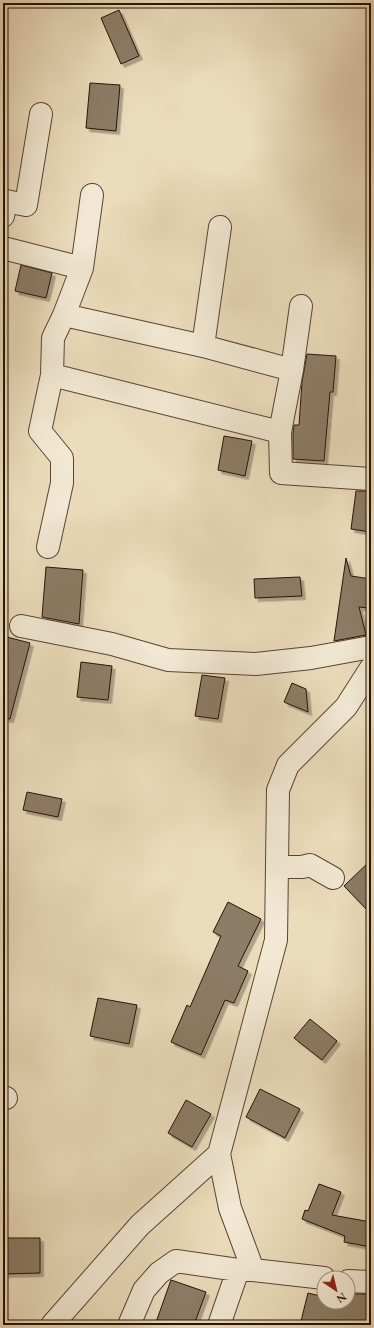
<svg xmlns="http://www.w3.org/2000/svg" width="374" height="1328" font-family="'EB Garamond',serif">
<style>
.building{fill:#8d7b66;stroke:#271209;filter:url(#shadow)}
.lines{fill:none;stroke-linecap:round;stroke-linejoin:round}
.minor-casing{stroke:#584436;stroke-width:24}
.minor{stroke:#f2e8d3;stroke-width:22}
</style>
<defs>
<filter id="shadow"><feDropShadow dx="3.5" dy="3.5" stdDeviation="0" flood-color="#0004"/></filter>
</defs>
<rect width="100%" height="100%" fill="#ebdcbb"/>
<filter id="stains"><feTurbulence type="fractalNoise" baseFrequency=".005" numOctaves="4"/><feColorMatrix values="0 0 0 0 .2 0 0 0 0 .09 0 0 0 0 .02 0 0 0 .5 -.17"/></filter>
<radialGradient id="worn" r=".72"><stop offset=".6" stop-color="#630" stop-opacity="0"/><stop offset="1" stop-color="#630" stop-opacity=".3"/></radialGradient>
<path class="building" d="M 119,10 L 139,56 L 121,64 L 101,18 Z
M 90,83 L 120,85 L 116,131 L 86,128 Z
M 21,265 L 52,273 L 46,298 L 15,291 Z
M 307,354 L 336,356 L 333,392 L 330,392 L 324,461 L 293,459 L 293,433 L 294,425 L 299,425 L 302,382 Z
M 224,436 L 252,441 L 245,476 L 218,470 Z
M 356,491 L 371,491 L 371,532 L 351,529 Z
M 346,558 L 351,576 L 371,579 L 371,591 L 369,608 L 359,607 L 366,635 L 334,641 Z
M 46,567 L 83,570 L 79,624 L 42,617 Z
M 300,577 L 302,596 L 255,598 L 254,579 Z
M 3,636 L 30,643 L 10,719 L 3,718 Z
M 81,662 L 112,666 L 108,700 L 77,697 Z
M 202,675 L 225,678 L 218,719 L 195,716 Z
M 292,683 L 306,689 L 308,712 L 284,702 Z
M 27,792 L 62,799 L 58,817 L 23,810 Z
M 371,860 L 371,914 L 344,886 Z
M 228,902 L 261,919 L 238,966 L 248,971 L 234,1003 L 225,1000 L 201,1055 L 171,1042 L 187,1005 L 190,1007 L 221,936 L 213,932 Z
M 98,998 L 137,1005 L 129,1044 L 90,1036 Z
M 310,1019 L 337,1041 L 322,1060 L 294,1038 Z
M 260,1089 L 300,1109 L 285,1138 L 246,1117 Z
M 186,1100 L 211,1114 L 192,1147 L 168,1133 Z
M 319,1184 L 341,1192 L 332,1215 L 371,1222 L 371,1247 L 344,1242 L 345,1236 L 302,1219 L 305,1210 L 308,1211 Z
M 3,1238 L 40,1238 L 40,1273 L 3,1274 Z
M 171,1280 L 206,1292 L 194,1325 L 155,1325 Z
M 308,1293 L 324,1297 L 324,1302 L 348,1302 L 348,1294 L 371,1294 L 371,1325 L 300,1325 Z"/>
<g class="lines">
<g class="minor-casing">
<path id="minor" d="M 3,216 L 6,201 L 26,205 L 41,114
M 3,248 L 82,268
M 64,315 L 82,268 L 92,195
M 203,346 L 220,227
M 292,370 L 301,306
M 52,375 L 280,432
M 48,547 L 62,483 L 62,458 L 40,431 L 52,375 L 53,338 L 64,315 L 203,346 L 292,370 L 280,432 L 281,473 L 371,479
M 21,626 L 112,644 L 168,660 L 256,664 L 311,658 L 371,647
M 277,867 L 302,867 L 310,865 L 333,878
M 3,1097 L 6,1098
M 219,1154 L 230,1208 L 253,1270
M 348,1281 L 371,1282
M 52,1325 L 140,1225 L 219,1154 L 276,940 L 278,790 L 288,765 L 346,707 L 371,668
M 129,1325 L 144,1290 L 159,1273 L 176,1261 L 238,1270 L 253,1270 L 324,1278
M 219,1325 L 238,1270"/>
</g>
<use href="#minor" class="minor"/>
</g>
<rect width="374" height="1328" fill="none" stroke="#ebdcbb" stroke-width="16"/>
<rect x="4" y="4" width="366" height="1320" fill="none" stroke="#271209" stroke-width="2"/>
<rect x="8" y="8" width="358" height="1312" fill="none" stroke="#271209"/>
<g transform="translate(336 1290) rotate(145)"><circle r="19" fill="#f2e8d3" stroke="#a19282"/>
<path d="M0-3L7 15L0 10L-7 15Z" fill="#8f2418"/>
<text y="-6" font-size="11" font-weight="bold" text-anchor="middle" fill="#271209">N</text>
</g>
<rect width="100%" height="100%" filter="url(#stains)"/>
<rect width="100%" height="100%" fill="url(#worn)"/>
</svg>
